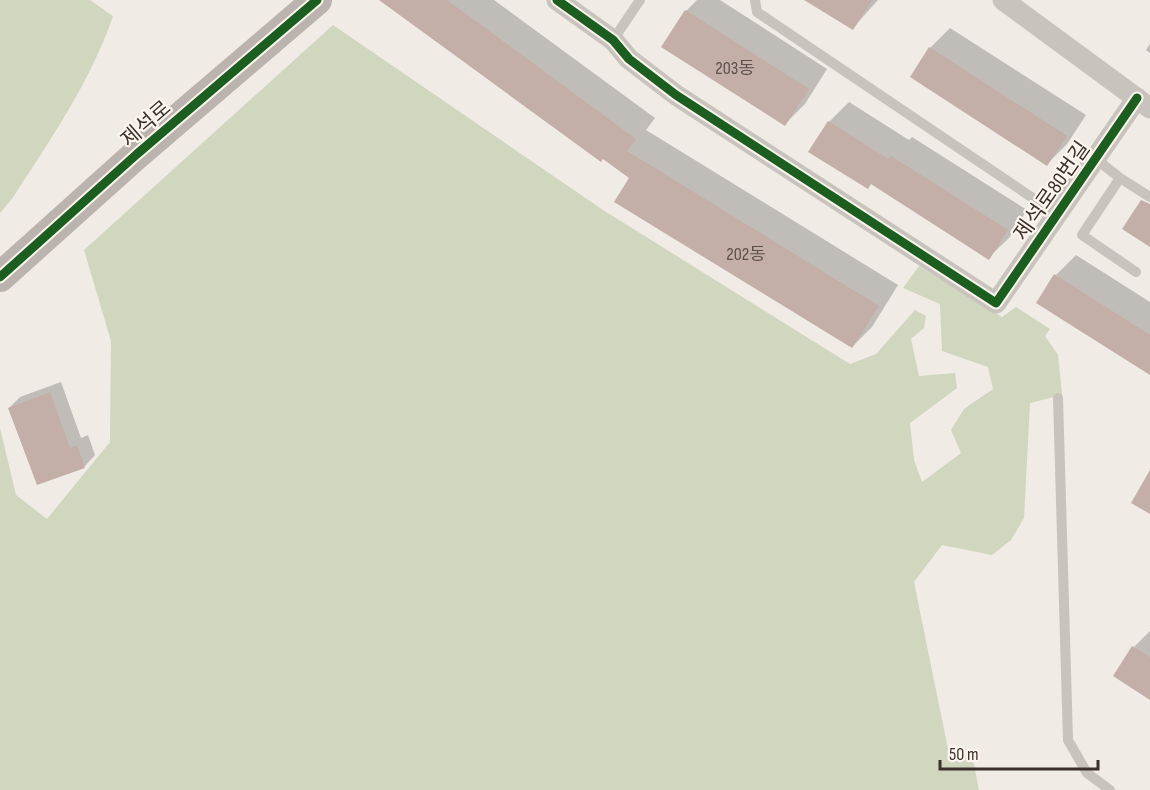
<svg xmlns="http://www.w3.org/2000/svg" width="1150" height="790" font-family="'Sofia Sans Condensed','Noto Sans KR',sans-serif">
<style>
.green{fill:#d1d6bf}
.shadow{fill:#0003}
.building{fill:#c3afa7}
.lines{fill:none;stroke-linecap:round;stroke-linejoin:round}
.lane{stroke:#c9c3be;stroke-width:10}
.street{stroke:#c9c3be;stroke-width:21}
.secondary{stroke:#bab3ae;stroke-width:30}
.cycleway-casing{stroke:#fbf5ee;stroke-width:13}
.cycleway{stroke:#1b5e20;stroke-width:9}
.labels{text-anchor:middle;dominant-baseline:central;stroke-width:4.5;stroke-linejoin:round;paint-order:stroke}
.number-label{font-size:18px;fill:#5d504a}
.street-label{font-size:21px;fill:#3b302b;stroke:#fbf5ee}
</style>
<rect width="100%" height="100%" fill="#f0ebe5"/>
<path class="green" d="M 0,0 L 90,0 L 113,16 C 90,83 50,140 12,199 L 0,213 Z
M 333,25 L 603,210 L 850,364 L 876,354 L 915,310 L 926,316 L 924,328 L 911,339 L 919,376 L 955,373 L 957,388 L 910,423 L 914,460 L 922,482 L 961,453 L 951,430 L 964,409 L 993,389 L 988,367 L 942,351 L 940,304 L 903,288 L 919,266 L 1002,317 L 1016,307 L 1050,329 L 1045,336 L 1058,355 L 1062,395 L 1030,403 L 1024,518 L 1011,540 L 992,555 L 942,545 L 914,582 L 948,749 L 971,749 L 979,790 L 0,790 L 0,428 L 16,495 L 47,519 L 110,442 L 111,341 L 84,250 Z"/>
<path class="shadow" d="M 398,0 L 494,0 L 655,118 L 646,130 L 898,285 L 872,327 L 852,347 Z
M 697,0 L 720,0 L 827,69 L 805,104 L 785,124 L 686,11 Z
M 807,0 L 878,0 L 853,28 Z
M 950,28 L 1086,115 L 1067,144 L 1047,164 L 930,48 Z
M 1150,44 L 1150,53 L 1146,50 Z
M 849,102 L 909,140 L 912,137 L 1027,210 L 1009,238 L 988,258 L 872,183 L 810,151 L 829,122 Z
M 1076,255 L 1150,302 L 1150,373 L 1056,275 Z
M 61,382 L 81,438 L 88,435 L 95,455 L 85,466 L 37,483 L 9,408 L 20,397 Z
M 1150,631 L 1150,699 L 1115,676 L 1134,647 Z"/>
<path class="building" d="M 379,0 L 447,0 L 636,139 L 627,151 L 879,306 L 852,348 L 614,202 L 629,178 L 603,159 L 601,162 Z
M 804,0 L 872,0 L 853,30 Z
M 685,10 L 809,89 L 785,126 L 661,47 Z
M 929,47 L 1067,136 L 1047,166 L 910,77 Z
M 828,121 L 888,159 L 891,156 L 1008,230 L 989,260 L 871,184 L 868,189 L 808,152 Z
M 1141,200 L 1150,204 L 1150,247 L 1122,229 Z
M 1054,274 L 1150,335 L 1150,375 L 1036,303 Z
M 50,392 L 70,448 L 77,445 L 85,468 L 37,485 L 8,408 Z
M 1150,470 L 1150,514 L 1131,503 Z
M 1132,646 L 1150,657 L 1150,700 L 1113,676 Z"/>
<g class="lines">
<path class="lane" d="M 755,0 L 757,12 L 1058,215
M 613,40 L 640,0
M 1096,159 L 1120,178 L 1082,235 L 1136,272
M 1120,178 L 1150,197
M 1058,398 L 1068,740 L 1087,773 L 1110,790"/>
<path class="street" d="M 557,0 L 613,40 L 629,59 L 676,95 L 996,303 L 1137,98
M 1003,0 L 1150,108"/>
<path class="secondary" d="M 0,277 L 137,154 L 317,0"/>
<g class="cycleway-casing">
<path id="cycleway" d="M 557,0 L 613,40 L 629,59 L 676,95 L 996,303 L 1137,98
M 0,277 L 137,154 L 317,0"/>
</g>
<use href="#cycleway" class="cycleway"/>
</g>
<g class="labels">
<g class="number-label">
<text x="735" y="68">203동</text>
<text x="746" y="254">202동</text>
</g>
<g class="street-label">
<text transform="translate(146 124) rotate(-41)">제석로</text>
<text transform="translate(1052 191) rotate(-55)">제석로80번길</text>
</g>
</g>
<path d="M940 760v9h158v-9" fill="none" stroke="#3b302b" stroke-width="3"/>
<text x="949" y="760" font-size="18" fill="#3b302b" stroke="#fbf5ee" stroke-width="4.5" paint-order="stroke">50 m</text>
</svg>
